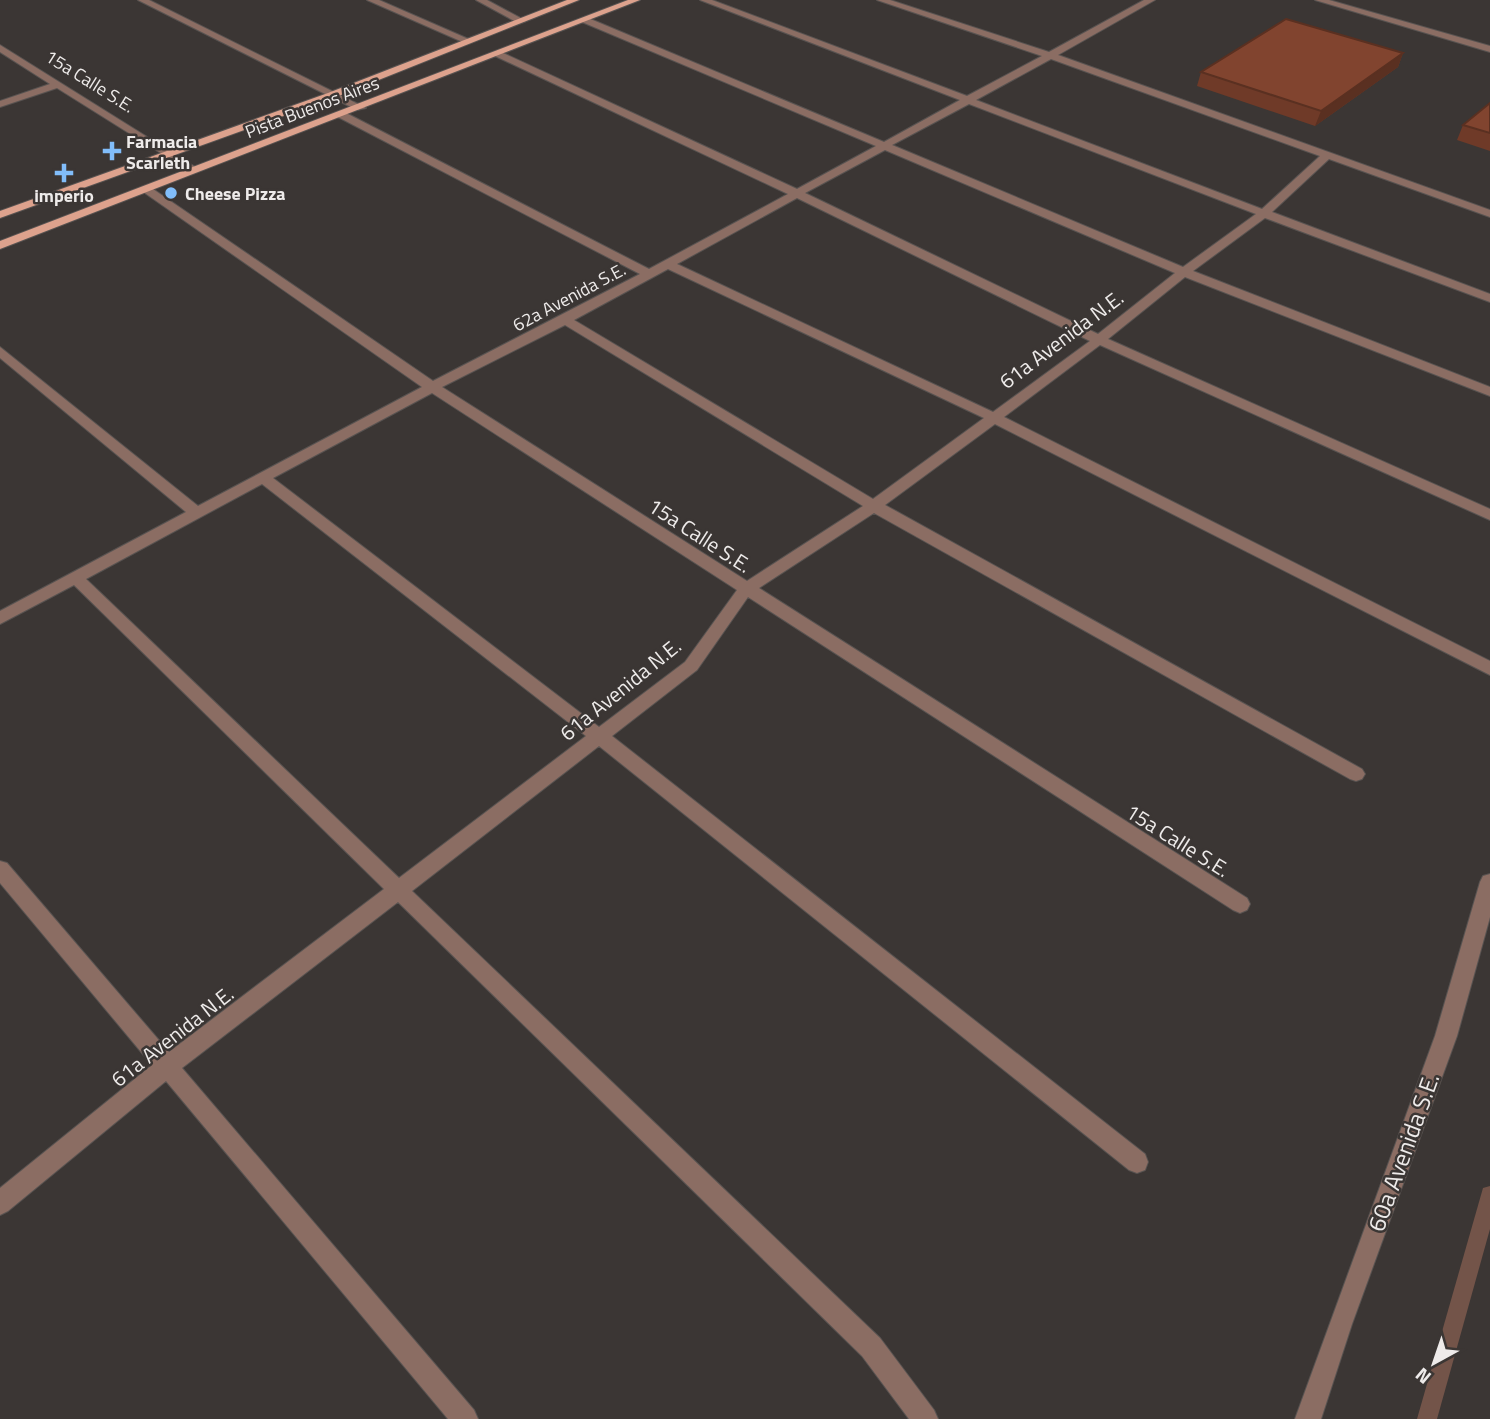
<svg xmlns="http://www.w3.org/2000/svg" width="1490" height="1419" font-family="'Titillium Web',sans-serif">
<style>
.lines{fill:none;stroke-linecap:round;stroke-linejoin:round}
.stream{fill:#735449;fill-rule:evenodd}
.minor-casing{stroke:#585351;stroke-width:2}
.major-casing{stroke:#585351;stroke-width:2}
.minor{fill:#8b6d63;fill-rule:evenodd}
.major{fill:#dda28d;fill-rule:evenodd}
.wall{fill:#6f3a28}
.shaded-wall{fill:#5a3021}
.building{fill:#81442f;stroke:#5a3021;stroke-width:2}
.poi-dot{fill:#81bdfa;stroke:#3b3634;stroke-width:2.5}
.labels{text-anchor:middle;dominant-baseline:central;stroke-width:5;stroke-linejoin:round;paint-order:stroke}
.far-street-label{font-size:18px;fill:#eeebea;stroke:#3b3634}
.far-poi-label{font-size:18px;font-weight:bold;fill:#eeebea;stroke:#3b3634;text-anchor:start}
.street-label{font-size:21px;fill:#eeebea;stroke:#3b3634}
.near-street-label{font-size:24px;fill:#eeebea;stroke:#3b3634}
</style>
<rect width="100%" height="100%" fill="#3b3634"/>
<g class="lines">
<path class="stream" d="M 1490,1186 L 1490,1229 L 1437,1419 L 1417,1419 L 1483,1188 Z"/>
<g class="minor-casing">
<path id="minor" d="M 138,0 L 149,0 L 366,108 L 357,110 Z
M 367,0 L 379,0 L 473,41 L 465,43 Z
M 476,0 L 487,0 L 526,21 L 518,23 Z
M 700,0 L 712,0 L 967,96 L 1042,56 L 877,0 L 890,0 L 1049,52 L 1144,0 L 1155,0 L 1058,55 L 1490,210 L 1490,217 L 1329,159 L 1272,212 L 1490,294 L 1490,302 L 1265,218 L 1193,271 L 1490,387 L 1490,396 L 1185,277 L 1108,339 L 1490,509 L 1490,520 L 1100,345 L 1004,417 L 1490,661 L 1490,675 L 995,424 L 885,505 L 1362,769 L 1365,774 L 1362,779 L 1356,781 L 1350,779 L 874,513 L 759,588 L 1247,898 L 1250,904 L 1247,910 L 1240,913 L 1233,910 L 748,597 L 697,670 L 612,736 L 1145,1154 L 1148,1162 L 1145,1170 L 1137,1173 L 1129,1170 L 599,746 L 412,891 L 880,1338 L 934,1410 L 938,1419 L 909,1419 L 862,1356 L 398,902 L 182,1068 L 474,1410 L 478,1419 L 448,1419 L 166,1081 L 8,1211 L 0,1215 L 0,1188 L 152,1065 L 0,883 L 0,861 L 7,863 L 169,1052 L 384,889 L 74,585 L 0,624 L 0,611 L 186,512 L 0,358 L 0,347 L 198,506 L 422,387 L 142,191 L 142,187 L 150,187 L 433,381 L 640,274 L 338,117 L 338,113 L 346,113 L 649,269 L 788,194 L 495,56 L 495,52 L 501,52 L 797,189 L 876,146 L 582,22 L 582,18 L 588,18 L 884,142 L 960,100 ZM 1051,59 L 1320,156 L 1262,209 L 976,100 ZM 969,104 L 1256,214 L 1183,267 L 892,145 ZM 885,150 L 1175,273 L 1098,334 L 805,193 ZM 797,198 L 1090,341 L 993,412 L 677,264 ZM 668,269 L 984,418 L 873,499 L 574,320 ZM 565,325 L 863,506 L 747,581 L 442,387 ZM 432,393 L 737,590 L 685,662 L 599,727 L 273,478 ZM 262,484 L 586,736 L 399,878 L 86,579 Z
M 1315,0 L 1329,0 L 1490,46 L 1490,52 Z
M 0,45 L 200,170 L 191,172 L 57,88 L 0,107 L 0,101 L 50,84 L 0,52 Z
M 1490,874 L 1490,917 L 1457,1036 L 1352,1324 L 1321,1419 L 1295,1419 L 1435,1036 L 1480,882 L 1483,876 Z"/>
</g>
<g class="major-casing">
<path id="major" d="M 567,0 L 579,0 L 336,97 L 0,218 L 0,211 L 328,93 Z
M 628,0 L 640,0 L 0,249 L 0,241 Z"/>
</g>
<use href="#minor" class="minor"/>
<use href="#major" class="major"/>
</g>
<path class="wall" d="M 1403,53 L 1398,67 L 1315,126 L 1197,86 L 1201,72 Z
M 1490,103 L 1490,151 L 1457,140 L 1463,125 Z"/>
<path class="shaded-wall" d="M 1403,53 L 1398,67 L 1315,126 L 1321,111 Z"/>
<path class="building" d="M 1286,19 L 1403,53 L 1321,111 L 1201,72 Z
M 1490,103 L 1490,133 L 1463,125 Z"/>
<g class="poi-dot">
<path d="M108.5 140.5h7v7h7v7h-7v7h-7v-7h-7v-7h7z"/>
<path d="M60.5 162.5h7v7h7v7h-7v7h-7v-7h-7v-7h7z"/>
<circle cx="171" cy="193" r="7"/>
</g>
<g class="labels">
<g class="far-street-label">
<text transform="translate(90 81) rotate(32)">15a Calle S.E.</text>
<text transform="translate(312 107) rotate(-21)">Pista Buenos Aires</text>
<text transform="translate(569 297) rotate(-28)">62a Avenida S.E.</text>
</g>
<g class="far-poi-label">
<text x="126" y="141">Farmacia<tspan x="126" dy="21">Scarleth</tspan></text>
<text x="185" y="193">Cheese Pizza</text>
<text x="64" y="195" text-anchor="middle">imperio</text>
</g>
<g class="street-label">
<text transform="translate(1061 339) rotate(-37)">61a Avenida N.E.</text>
<text transform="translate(700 535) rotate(33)">15a Calle S.E.</text>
<text transform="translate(620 689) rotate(-39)">61a Avenida N.E.</text>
<text transform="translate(1178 840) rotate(32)">15a Calle S.E.</text>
<text transform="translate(172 1036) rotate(-38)">61a Avenida N.E.</text>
</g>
<g class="near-street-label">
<text transform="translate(1403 1152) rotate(-70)">60a Avenida S.E.</text>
</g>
</g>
<g transform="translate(1434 1363) rotate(220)" stroke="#3b3634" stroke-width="5" paint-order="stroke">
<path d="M0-5L12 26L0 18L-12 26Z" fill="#eeebea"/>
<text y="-10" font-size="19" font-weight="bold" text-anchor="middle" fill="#eeebea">N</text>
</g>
</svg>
